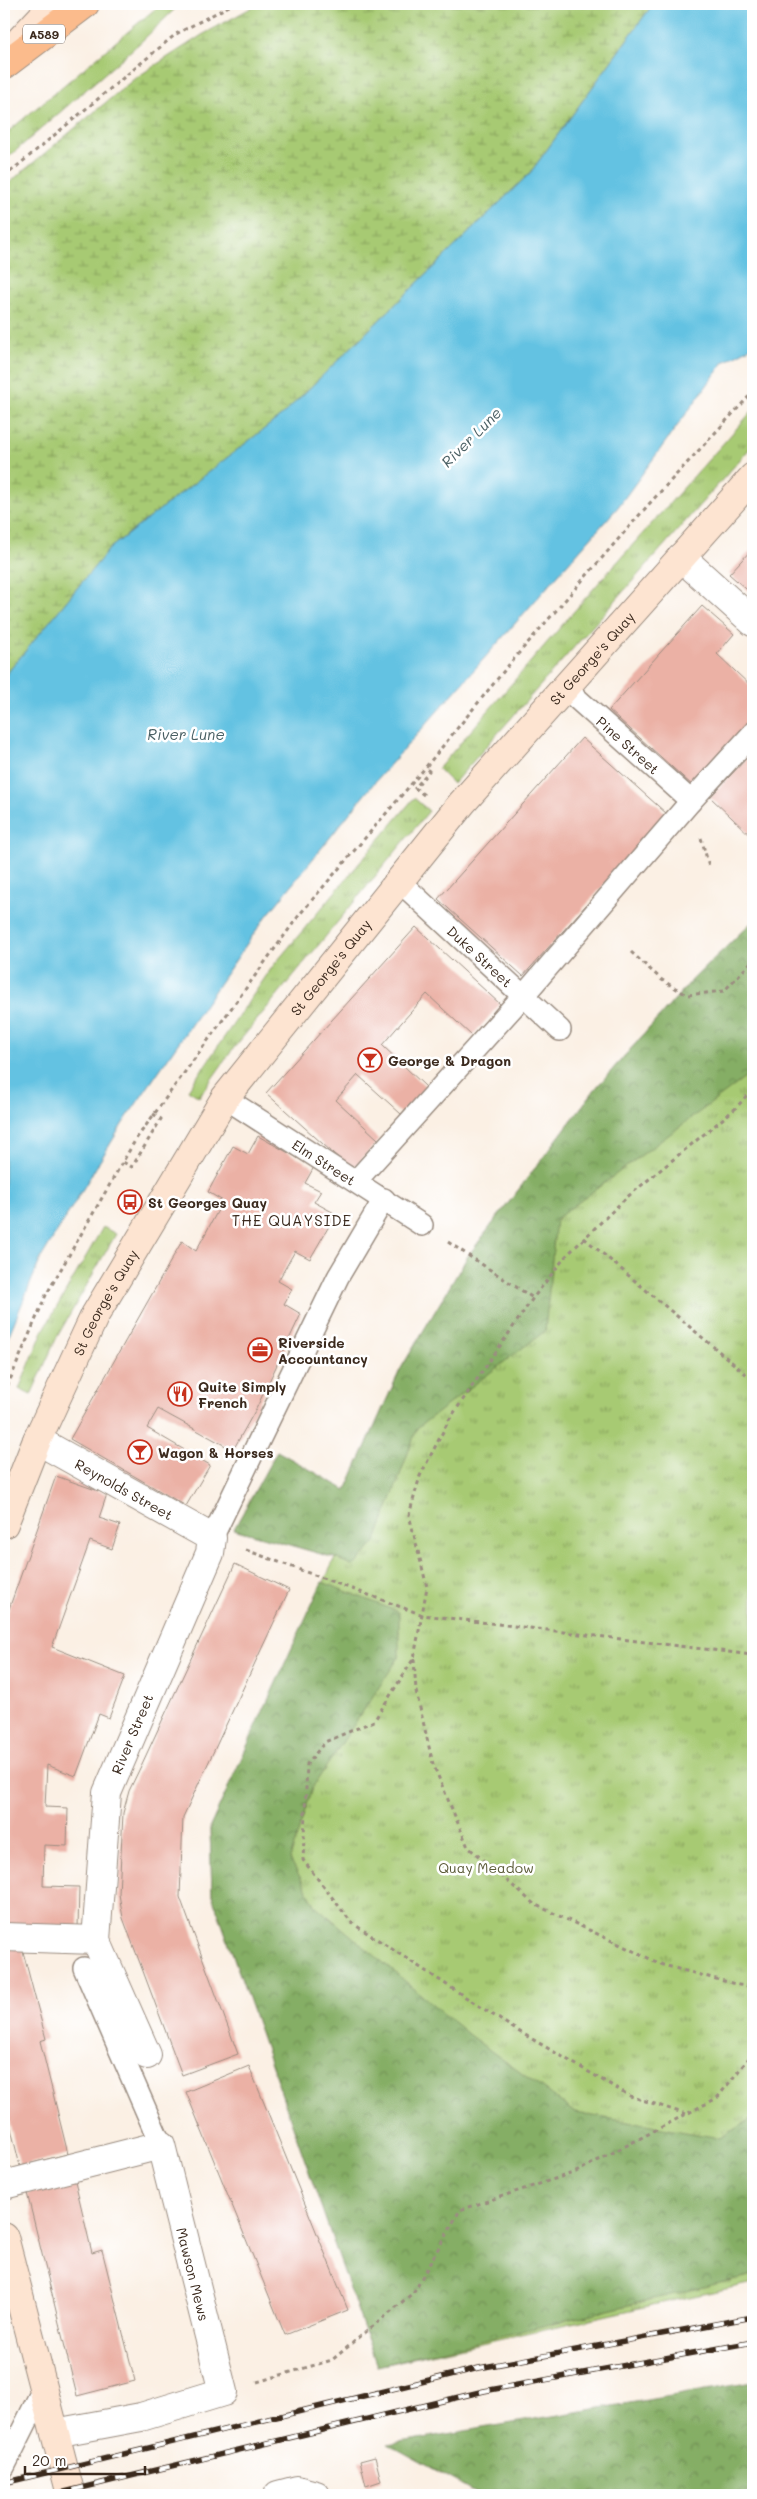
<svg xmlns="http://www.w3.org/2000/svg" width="757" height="2499" font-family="Mali,sans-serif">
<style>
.grass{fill:url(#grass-tufts);stroke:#717a48}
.forest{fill:url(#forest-crowns);stroke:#606c42}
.wetland{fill:url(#wetland-marsh);stroke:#717a48}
.water{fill:#64c2e2;stroke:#507680}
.building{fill:#ebb1a5}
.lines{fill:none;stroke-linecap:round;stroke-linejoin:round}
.lane-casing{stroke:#9b8d81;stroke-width:24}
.street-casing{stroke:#9b8d81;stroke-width:30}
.secondary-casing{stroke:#9b8d81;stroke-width:30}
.primary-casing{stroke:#9b8d81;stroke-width:30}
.path{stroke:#9b8d81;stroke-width:3;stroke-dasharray:4 4;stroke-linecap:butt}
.lane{stroke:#fff;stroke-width:21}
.street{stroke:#fff;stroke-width:28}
.secondary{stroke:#fde4d1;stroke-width:28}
.primary{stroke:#fbbb8c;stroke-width:28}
.rail-casing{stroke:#3b2a1e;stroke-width:5.5}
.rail{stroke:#fff;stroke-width:4;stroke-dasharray:11;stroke-linecap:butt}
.labels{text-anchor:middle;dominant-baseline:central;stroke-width:5;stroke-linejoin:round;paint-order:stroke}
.shield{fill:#fff;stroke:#766a62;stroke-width:1}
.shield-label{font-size:12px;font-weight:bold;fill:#3b2a1e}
.street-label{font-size:14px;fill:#3b2a1e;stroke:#fff}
.poi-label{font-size:14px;font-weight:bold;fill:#3b2a1e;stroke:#fff;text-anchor:start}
.park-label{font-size:14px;fill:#5b5a38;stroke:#fff}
.water-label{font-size:15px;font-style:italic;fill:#495f63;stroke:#fff}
.neighbourhood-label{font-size:15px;letter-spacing:1px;fill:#3b2a1e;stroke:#fff}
</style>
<defs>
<pattern id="grass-tufts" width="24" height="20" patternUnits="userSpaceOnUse" patternTransform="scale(1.25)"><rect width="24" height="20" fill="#a7ca73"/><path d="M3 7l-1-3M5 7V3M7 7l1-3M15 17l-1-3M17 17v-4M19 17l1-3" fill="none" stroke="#89a45e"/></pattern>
<pattern id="forest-crowns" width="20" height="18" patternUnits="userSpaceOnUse" patternTransform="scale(1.25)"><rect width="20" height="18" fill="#85ae65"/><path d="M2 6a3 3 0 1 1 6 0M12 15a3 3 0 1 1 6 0" fill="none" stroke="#6e8e53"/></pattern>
<pattern id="wetland-marsh" width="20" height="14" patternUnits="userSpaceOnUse" patternTransform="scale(1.25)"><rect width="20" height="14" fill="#a7ca73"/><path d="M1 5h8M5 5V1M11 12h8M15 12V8" fill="none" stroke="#89a45e"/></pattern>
</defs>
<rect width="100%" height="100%" fill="#fff"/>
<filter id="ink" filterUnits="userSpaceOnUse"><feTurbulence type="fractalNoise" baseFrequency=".02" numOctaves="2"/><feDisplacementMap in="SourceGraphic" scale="10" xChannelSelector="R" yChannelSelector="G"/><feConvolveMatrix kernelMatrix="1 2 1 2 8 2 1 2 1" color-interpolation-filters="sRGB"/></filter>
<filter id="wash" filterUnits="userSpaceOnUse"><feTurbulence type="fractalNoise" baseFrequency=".0096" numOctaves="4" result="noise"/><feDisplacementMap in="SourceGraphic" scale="20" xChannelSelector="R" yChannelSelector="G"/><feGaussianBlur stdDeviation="1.12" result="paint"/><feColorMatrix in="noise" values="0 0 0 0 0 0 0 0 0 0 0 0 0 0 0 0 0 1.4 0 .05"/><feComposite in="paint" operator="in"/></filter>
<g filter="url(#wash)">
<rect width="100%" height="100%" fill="#fbf0e4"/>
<path class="grass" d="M 161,4 L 180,4 L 142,41 L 4,161 L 4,135 Z
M 753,410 L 753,445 L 453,784 L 438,769 L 595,587 Z
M 414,798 L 429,811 L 233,1049 L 199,1097 L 188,1090 L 273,966 Z
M 753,921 L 753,2283 L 377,2366 L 212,1895 L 210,1827 L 335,1558 L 234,1529 L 277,1451 L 346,1490 L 400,1370 L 468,1256 L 596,1088 L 694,978 Z
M 103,1227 L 116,1234 L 57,1337 L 31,1395 L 19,1389 L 43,1331 Z"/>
<path class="forest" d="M 753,921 L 753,1072 L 556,1219 L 545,1331 L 417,1428 L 376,1541 L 354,1566 L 335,1558 L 234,1529 L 277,1451 L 346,1490 L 400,1370 L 468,1256 L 596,1088 L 694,978 Z
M 322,1582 L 399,1612 L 399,1657 L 312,1788 L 290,1859 L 316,1906 L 469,2035 L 576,2113 L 720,2138 L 753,2118 L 753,2275 L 377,2366 L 212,1895 L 210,1827 Z
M 753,2382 L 753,2493 L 745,2495 L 481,2495 L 388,2444 Z"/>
<path class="wetland" d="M 258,4 L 653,4 L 530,173 L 281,416 L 110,548 L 4,677 L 4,187 L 134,79 L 202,35 Z"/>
<path class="water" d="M 653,4 L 753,4 L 753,346 L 724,362 L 618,507 L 374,783 L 262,922 L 123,1123 L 41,1258 L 4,1347 L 4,677 L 110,548 L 281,416 L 530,173 Z"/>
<g id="blocks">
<path class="building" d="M 753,548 L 753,595 L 729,574 Z
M 702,606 L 734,634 L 717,654 L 753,688 L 753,719 L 693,786 L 609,710 Z
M 582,738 L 667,814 L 523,976 L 438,899 Z
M 747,758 L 753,764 L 753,838 L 710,797 Z
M 416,927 L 500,1004 L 472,1036 L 427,994 L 402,1022 L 382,1045 L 426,1087 L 401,1114 L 358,1075 L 336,1100 L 379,1140 L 352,1170 L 266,1093 Z
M 258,1136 L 314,1167 L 305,1183 L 321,1191 L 314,1202 L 336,1214 L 310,1259 L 295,1251 L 278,1281 L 292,1289 L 284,1304 L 301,1314 L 256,1409 L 233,1450 L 158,1409 L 147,1428 L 210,1465 L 186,1506 L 70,1439 L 182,1241 L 196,1251 L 223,1201 L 208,1192 L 233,1146 L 248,1154 Z
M 56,1476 L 107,1494 L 99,1518 L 120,1525 L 112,1549 L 90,1541 L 52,1647 L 125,1676 L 109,1718 L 99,1714 L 76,1776 L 47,1765 L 45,1807 L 68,1808 L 67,1846 L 44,1845 L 43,1886 L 79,1887 L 78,1928 L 4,1925 L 4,1623 Z
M 235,1564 L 289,1590 L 183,1817 L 180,1897 L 238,2054 L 182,2075 L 123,1918 L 119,1894 L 123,1813 L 129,1791 L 141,1766 Z
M 22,1948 L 46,2039 L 40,2041 L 68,2154 L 20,2166 L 4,2100 L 4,1949 Z
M 249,2066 L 348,2310 L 285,2335 L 186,2092 Z
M 75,2181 L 92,2253 L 102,2250 L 135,2381 L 77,2396 L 27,2193 Z
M 375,2457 L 381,2481 L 366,2486 L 360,2461 Z"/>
</g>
</g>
<g filter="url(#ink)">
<use href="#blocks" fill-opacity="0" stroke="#9b8d81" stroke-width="1"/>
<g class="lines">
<g class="lane-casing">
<g id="lane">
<path id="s1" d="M 565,688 L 691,801"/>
<path id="s2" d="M 400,882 L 560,1030"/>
<path id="s3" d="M 225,1098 L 422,1225"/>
<path d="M 356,1181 L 524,995 L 691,801 L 753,733"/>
<path d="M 212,1538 L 338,1277 L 384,1199"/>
<path d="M 84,1968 L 161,2145"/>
<path d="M 4,2467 L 43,2389"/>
</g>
</g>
<g class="street-casing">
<g id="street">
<path d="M 681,557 L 753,622"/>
<path id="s4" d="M 37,1440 L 212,1538 L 210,1553 L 107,1793 L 96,1940 L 147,2055"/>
<path d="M 4,1937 L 96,1940"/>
<path id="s5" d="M 4,2185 L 161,2145 L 223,2392 L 141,2417 L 55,2433"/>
<path d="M 278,2495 L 297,2490 L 316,2495"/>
</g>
</g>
<g class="secondary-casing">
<g id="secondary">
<path d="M 9,52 L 54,4"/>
<path id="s6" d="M 4,1524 L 37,1440 L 95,1315 L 225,1098 L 462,803 L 753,477"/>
<path d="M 4,2237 L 71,2495"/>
</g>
</g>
<g class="primary-casing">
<path id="primary" d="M 4,65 L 85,4"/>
</g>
<path class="path" d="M 4,177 L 176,34 L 233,4
M 424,795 L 415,788 L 429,771 L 425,768
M 701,838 L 709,866
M 631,952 L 662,980 L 687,995 L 724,991 L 753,960
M 123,1162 L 132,1167 L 161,1119 L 153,1114
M 584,1238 L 753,1380
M 448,1242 L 533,1298
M 4,1394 L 46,1295 L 136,1139 L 300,914 L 425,768 L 512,661 L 649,504 L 753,392
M 246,1550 L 423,1615 L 753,1655
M 414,1659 L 416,1691 L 433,1764 L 468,1847 L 534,1904 L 663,1965 L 739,1985 L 753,1987
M 686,2114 L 630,2096 L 513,2028 L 352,1923 L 303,1860 L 307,1764 L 325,1742 L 374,1721 L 414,1658 L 427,1587 L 409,1515 L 420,1476 L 449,1420 L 533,1298 L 566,1256 L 626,1198 L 736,1108 L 753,1088
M 257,2382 L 332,2360 L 413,2293 L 460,2210 L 576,2172 L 717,2098 L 753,2053"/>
<use href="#lane" class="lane"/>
<use href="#street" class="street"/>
<use href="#secondary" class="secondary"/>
<use href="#primary" class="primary"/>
<g class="rail-casing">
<path id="rail" d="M 4,2483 L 479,2368 L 753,2317
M 52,2495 L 484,2391 L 753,2342"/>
</g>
<use href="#rail" class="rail"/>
</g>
</g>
<defs>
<g id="bar-ring" transform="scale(1.25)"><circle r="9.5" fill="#fff" stroke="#c8321e" stroke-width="1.5"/><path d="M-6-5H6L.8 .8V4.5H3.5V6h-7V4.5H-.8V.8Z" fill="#c8321e"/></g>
<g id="bus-ring" transform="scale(1.25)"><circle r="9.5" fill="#fff" stroke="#c8321e" stroke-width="1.5"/><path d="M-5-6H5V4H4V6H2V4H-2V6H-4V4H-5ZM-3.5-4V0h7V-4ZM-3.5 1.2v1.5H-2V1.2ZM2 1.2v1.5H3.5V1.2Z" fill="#c8321e"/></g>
<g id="office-ring" transform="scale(1.25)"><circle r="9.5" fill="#fff" stroke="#c8321e" stroke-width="1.5"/><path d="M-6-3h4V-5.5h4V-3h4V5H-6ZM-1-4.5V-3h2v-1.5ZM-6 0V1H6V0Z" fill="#c8321e"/></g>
<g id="restaurant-ring" transform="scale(1.25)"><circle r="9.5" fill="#fff" stroke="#c8321e" stroke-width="1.5"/><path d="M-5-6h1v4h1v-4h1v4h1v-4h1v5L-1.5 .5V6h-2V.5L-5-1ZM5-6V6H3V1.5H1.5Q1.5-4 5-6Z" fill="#c8321e"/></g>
</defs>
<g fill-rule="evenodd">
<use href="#bar-ring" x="370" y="1060"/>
<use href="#bus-ring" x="130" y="1202"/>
<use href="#office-ring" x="260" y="1350"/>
<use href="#restaurant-ring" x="180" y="1394"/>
<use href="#bar-ring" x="140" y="1452"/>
</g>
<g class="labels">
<rect class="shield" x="23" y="24.5" width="42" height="19" rx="4"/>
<g class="shield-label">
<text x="44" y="34">A589</text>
</g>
<g class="street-label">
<text stroke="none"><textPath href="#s6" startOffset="1054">St George's Quay</textPath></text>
<text stroke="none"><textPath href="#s1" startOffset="85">Pine Street</textPath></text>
<text stroke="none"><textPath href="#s2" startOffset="109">Duke Street</textPath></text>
<text stroke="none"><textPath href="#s6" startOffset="649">St George's Quay</textPath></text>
<text stroke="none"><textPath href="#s3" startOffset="118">Elm Street</textPath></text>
<text stroke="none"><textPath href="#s6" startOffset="244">St George's Quay</textPath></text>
<text stroke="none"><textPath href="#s4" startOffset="100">Reynolds Street</textPath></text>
<text transform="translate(132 1734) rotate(-67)">River Street</text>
<text stroke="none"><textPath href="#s5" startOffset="295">Mawson Mews</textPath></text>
</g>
<g class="poi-label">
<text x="388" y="1060">George &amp; Dragon</text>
<text x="148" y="1202">St Georges Quay</text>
<text x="278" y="1342">Riverside<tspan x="278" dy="16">Accountancy</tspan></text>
<text x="198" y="1386">Quite Simply<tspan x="198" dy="16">French</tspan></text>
<text x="158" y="1452">Wagon &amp; Horses</text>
</g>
<g class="park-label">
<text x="486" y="1867">Quay Meadow</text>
</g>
<g class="water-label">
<text transform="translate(471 437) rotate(-45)">River Lune</text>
<text x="186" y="734">River Lune</text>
</g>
<g class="neighbourhood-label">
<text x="292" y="1220">THE QUAYSIDE</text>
</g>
</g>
<rect width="757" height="2499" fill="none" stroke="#fff" stroke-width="20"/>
<path d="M25 2466v8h120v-8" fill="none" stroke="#3b2a1e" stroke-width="2.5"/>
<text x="32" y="2466" font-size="15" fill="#3b2a1e" stroke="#ffffff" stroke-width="4" paint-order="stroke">20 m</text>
</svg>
